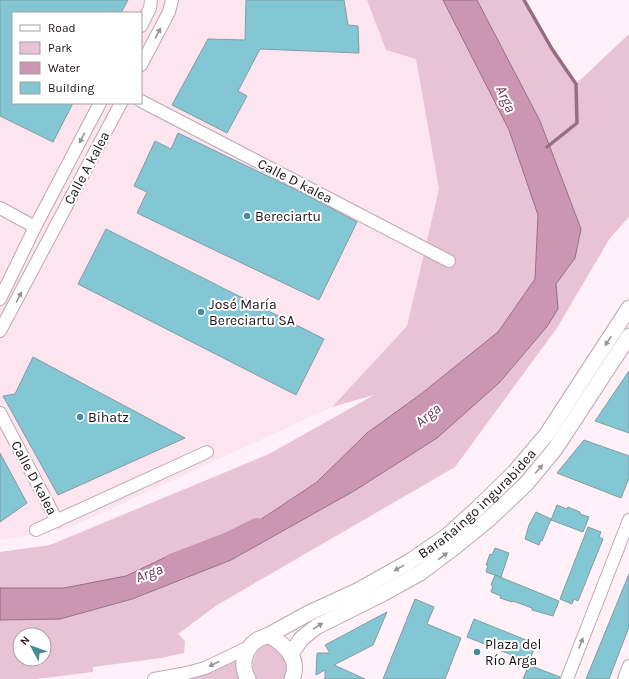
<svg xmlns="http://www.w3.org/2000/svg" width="629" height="679" font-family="Karla,sans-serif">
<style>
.built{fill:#fde5f0;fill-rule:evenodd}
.green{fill:#e8c2d5;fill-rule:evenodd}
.water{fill:#ca96b1;stroke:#956e82}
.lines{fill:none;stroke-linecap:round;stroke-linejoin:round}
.stream{stroke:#956e82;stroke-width:3.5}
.river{stroke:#ca96b1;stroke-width:22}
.building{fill:#83c6d4;stroke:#839ba0}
.minor-casing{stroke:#bda7b2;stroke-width:14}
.major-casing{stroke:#bda7b2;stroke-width:17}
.minor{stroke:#fff;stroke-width:12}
.major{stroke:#fff;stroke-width:15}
.oneway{fill:#989496}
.poi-dot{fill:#478b99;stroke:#fff;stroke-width:1.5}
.labels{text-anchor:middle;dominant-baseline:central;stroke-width:4;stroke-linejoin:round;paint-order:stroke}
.street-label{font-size:14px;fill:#1a1216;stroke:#fff}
.poi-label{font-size:14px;fill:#1a1216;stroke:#fff;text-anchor:start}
.water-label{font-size:15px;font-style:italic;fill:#723257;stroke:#fff}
</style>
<rect width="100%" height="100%" fill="#fff1f7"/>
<path class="built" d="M 0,0 L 367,0 L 386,50 L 416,58 L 439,189 L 407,326 L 332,407 L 69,528 L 0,540 ZM 13,13 L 141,13 L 141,103 L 13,103 Z"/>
<path class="green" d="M 367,0 L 443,0 L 509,130 L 538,214 L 535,279 L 498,332 L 421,394 L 367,433 L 317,482 L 257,522 L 217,553 L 172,554 L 126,576 L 64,588 L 0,588 L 0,552 L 50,545 L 269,454 L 374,395 L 332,407 L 407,326 L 439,189 L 416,59 L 386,50 Z
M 477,0 L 524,0 L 576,84 L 629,34 L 629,217 L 610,238 L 557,328 L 455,467 L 217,605 L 178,634 L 185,641 L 184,653 L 161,658 L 93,667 L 93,672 L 37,679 L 0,679 L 0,620 L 60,619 L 132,599 L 231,560 L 354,491 L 437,438 L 499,383 L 546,329 L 557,309 L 556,284 L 575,258 L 581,229 L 540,121 ZM 20,635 L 44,635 L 44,659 L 20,659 Z
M 273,644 C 284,654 291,665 285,679 L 256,679 C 249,669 253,649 266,645 C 268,644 271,645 273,644 Z
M 237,660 L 238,674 L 240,679 L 177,679 L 224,665 Z"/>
<path class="water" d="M 443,0 L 477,0 L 540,121 L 581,229 L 575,258 L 556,284 L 558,309 L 546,328 L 499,383 L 437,438 L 354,491 L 231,560 L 132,599 L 60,619 L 0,620 L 0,588 L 64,588 L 126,576 L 172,554 L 217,553 L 257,522 L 317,482 L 367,433 L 421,394 L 498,332 L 535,279 L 538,215 L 509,130 Z"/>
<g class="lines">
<path class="stream" d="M 524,0 L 552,49 L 576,84 L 577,123 L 547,147"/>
<path class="river" d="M 174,564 L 229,543 L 257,529"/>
</g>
<path class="building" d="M 0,0 L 128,0 L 121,13 L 13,13 L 13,103 L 73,103 L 53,142 L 0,116 Z
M 246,0 L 344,0 L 348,25 L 358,26 L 359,53 L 260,49 L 238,91 L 247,96 L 227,133 L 172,105 L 208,39 L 245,40 Z
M 178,133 L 303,193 L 357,222 L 319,300 L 137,213 L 147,192 L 134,186 L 155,141 L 171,149 Z
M 106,229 L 324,339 L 296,395 L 78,284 Z
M 33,357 L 185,438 L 58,495 L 3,396 L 15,394 Z
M 629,371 L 629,433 L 595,421 Z
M 584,440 L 629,456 L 629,478 L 621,498 L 557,473 Z
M 0,453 L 27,503 L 0,522 Z
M 557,505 L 567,509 L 568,507 L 580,512 L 580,514 L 589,517 L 583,532 L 551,520 Z
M 536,512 L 551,519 L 542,541 L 541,540 L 539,545 L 525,539 L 529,525 Z
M 588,527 L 601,532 L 599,537 L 603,539 L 578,601 L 574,599 L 572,604 L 560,599 Z
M 495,548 L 509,553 L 501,577 L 486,572 L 488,565 L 486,565 L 490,554 L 492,555 Z
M 629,574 L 629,627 L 609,679 L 586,679 Z
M 495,575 L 559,601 L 553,616 L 532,610 L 532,608 L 513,601 L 512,602 L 500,598 L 501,596 L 491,592 L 493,586 L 491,585 Z
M 415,599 L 434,607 L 427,624 L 461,638 L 445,679 L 383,679 Z
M 387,612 L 373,645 L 334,665 L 365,679 L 325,679 L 325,670 L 316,675 L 317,653 L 330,653 L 325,645 Z
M 474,619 L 536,644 L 529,662 L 467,637 Z
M 529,665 L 560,677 L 560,679 L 523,679 Z"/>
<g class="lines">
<g class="minor-casing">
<path id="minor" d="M 141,26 L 150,8 L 151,0
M 141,65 L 169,12 L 172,0
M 141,101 L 449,261
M 0,208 L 35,227
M 0,299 L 35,227 L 100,103
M 0,331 L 121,103
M 0,413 L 57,521
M 36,530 L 207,452
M 154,679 L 187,673 L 205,668 L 249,647
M 567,679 L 629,520
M 624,679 L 629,666"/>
</g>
<g class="major-casing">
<g id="major">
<path id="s1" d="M 269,635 L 309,613 L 357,591 L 409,562 L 447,536 L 478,508 L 514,473 L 547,434 L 629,308"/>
<path d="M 291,654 L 301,639 L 316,627 L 382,594 L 420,573 L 456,546 L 489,519 L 526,484 L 555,449 L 629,336"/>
<path d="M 248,679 C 240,666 244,649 257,640 C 260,638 265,637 269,635 C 284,644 301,659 292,679"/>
</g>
</g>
<use href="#minor" class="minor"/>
<use href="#major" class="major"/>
</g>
<defs><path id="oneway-solid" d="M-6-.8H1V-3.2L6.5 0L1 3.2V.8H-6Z"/></defs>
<g class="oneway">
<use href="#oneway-solid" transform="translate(158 33) rotate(-62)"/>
<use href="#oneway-solid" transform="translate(82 138) rotate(118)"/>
<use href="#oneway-solid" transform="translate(19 297) rotate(-62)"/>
<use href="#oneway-solid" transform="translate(608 341) rotate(123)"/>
<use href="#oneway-solid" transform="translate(539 469) rotate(-50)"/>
<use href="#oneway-solid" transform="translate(443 556) rotate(-36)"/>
<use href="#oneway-solid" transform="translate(399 568) rotate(151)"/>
<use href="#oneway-solid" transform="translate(318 626) rotate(-31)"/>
<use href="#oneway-solid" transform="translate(581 643) rotate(-69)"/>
<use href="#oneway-solid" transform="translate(214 664) rotate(154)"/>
</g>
<g class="poi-dot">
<circle cx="247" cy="216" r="4"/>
<circle cx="201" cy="312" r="4"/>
<circle cx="80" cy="417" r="4"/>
<circle cx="477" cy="652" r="4"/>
</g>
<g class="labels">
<g class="street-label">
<text transform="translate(87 168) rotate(-62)">Calle A kalea</text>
<text transform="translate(295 181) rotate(27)">Calle D kalea</text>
<text transform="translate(34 478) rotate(62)">Calle D kalea</text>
<text stroke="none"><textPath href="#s1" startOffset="248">Barañaingo ingurabidea</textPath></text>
</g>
<g class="poi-label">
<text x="255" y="216">Bereciartu</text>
<text x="209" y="304">José María<tspan x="209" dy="16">Bereciartu SA</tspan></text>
<text x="88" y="417">Bihatz</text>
<text x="485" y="644">Plaza del<tspan x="485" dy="16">Río Arga</tspan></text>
</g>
<g class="water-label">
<text transform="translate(506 99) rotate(66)">Arga</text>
<text transform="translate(428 415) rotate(-39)">Arga</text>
<text transform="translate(149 573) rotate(-20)">Arga</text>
</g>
</g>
<rect x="12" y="12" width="130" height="92" fill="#ffffff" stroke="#a3a0a2"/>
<rect x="20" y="25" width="20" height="6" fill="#ffffff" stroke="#a3a0a2"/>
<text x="48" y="32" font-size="12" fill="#1a1216">Road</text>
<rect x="20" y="42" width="20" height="12" fill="#e8c2d5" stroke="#a3a0a2"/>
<text x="48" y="52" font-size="12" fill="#1a1216">Park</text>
<rect x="20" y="62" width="20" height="12" fill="#ca96b1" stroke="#a3a0a2"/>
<text x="48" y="72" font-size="12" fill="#1a1216">Water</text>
<rect x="20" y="82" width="20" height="12" fill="#83c6d4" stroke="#a3a0a2"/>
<text x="48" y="92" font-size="12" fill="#1a1216">Building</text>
<g transform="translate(32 647) rotate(311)"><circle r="19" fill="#ffffff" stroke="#a3a0a2"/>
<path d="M0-3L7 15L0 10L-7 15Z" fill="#478b99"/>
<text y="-6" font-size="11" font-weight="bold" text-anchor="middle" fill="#1a1216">N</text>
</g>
</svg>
